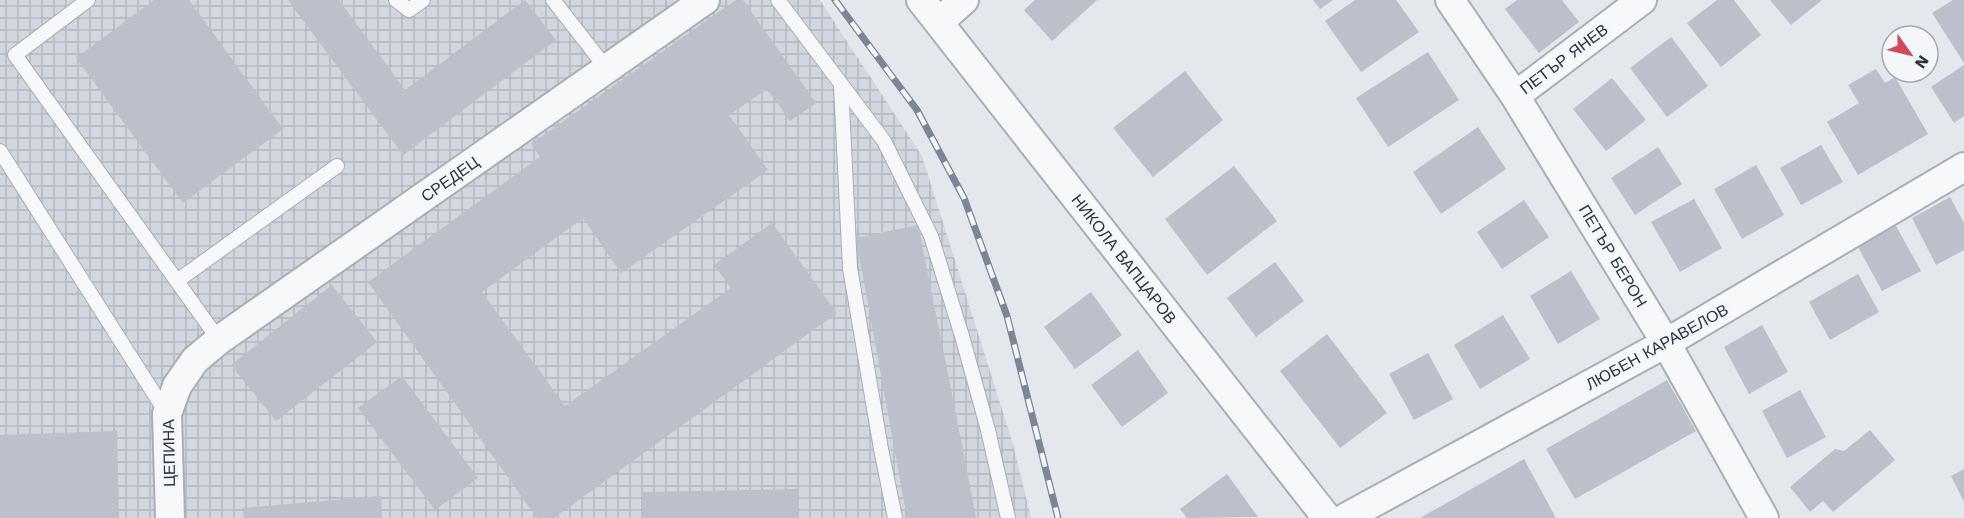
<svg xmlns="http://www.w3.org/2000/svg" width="1964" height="518" font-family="'Work Sans',sans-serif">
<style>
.industrial{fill:url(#industrial-grid)}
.building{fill:#bbc0ca}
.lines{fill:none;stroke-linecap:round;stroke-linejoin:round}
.service-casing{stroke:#a9aeb7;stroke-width:16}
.minor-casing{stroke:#a9aeb7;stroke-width:32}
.service{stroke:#f7f8fa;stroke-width:14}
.minor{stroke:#f7f8fa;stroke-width:28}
.rail-casing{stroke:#7d8696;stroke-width:7}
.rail{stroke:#f4f6f9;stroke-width:4.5;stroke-dasharray:14;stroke-linecap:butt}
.labels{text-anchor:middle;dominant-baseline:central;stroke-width:6;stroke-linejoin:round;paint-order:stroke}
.street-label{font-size:16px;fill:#2b3445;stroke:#f4f6f9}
</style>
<defs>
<pattern id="industrial-grid" width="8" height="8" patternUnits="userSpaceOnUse" patternTransform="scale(1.5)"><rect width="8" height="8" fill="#d2d6de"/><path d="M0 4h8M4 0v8" fill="none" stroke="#b4b8c0"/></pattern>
</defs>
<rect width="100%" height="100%" fill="#e4e7ec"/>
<path class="industrial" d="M 0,0 L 820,0 L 922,156 L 1013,444 L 1031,518 L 0,518 Z"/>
<path class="building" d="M 154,0 L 189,0 L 283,129 L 183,203 L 76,58 Z
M 288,0 L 339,0 L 405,90 L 525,0 L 556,40 L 403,155 Z
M 736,0 L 743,0 L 816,103 L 790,121 L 767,89 L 729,115 L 768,170 L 621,273 L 583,218 L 482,292 L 565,406 L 731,288 L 714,265 L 772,223 L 837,313 L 554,518 L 537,518 L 368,282 L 540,157 L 531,144 Z
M 1035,0 L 1097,0 L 1052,41 L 1024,10 Z
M 1313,0 L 1333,0 L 1320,9 Z
M 1355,0 L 1396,0 L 1419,32 L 1361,72 L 1325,21 Z
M 1517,0 L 1562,0 L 1579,22 L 1539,53 L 1505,9 Z
M 1717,0 L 1734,0 L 1761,35 L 1721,67 L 1687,23 Z
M 1770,0 L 1822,0 L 1791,25 Z
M 1953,0 L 1964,0 L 1964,63 L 1932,13 Z
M 1671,37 L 1708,86 L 1667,117 L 1630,68 Z
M 1428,52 L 1459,100 L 1388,147 L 1356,98 Z
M 1964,65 L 1964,116 L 1954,123 L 1931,87 Z
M 1876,69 L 1885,83 L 1895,77 L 1928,134 L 1858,175 L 1827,122 L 1859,103 L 1848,85 Z
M 1185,71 L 1223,120 L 1153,177 L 1113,128 Z
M 1612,78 L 1646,120 L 1606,151 L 1573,109 Z
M 1478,127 L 1506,169 L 1441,214 L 1413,172 Z
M 1821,145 L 1843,182 L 1801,205 L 1780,168 Z
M 1658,147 L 1682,184 L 1635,215 L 1611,178 Z
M 1756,165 L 1784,215 L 1742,239 L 1714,189 Z
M 1234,166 L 1277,221 L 1207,275 L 1165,219 Z
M 1950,197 L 1964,223 L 1964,250 L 1936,265 L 1912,218 Z
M 1694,199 L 1722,248 L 1680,272 L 1651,222 Z
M 1524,200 L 1549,237 L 1502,269 L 1477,232 Z
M 1895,224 L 1921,271 L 1882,291 L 1857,245 Z
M 918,225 L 954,404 L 976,518 L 907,518 L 856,238 Z
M 1275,262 L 1304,301 L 1256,337 L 1227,298 Z
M 1571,271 L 1600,319 L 1558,344 L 1530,296 Z
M 1858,274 L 1879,312 L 1830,340 L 1809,302 Z
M 332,285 L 377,342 L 276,421 L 231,365 Z
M 1091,292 L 1122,335 L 1075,369 L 1044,327 Z
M 1503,315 L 1530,359 L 1480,389 L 1454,345 Z
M 1762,325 L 1788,372 L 1749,394 L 1724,347 Z
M 1327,334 L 1387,413 L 1340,448 L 1280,371 Z
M 1138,350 L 1168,393 L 1122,427 L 1091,385 Z
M 1428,353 L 1453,399 L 1414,420 L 1389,374 Z
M 402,376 L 478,478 L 435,510 L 358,408 Z
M 1667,380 L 1696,431 L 1575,499 L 1546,449 Z
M 1800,390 L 1826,437 L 1787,458 L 1762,411 Z
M 1870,430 L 1895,460 L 1833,512 L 1823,501 L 1810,512 L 1790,487 L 1835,449 L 1844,451 Z
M 117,431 L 119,518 L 0,518 L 0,435 Z
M 1524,459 L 1556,518 L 1420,518 L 1452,500 Z
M 1964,469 L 1964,502 L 1951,476 Z
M 1227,474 L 1258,517 L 1187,518 L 1180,509 Z
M 797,489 L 798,518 L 642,518 L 642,492 Z
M 381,496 L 382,518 L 244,518 L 243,508 Z"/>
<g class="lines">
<g class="service-casing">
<path id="service" d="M 88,0 L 15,55 L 219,340
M 396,0 L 409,10 L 423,0
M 553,0 L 607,69
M 778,0 L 884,141 L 931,236 L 962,336 L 988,430 L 1008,518
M 841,86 L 850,268 L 881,449 L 895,518
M 0,151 L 167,414
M 177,281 L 337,166"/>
</g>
<g class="minor-casing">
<path id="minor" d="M 921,0 L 1327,518
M 1450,0 L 1515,96 L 1666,343 L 1764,518
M 939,22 L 964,0
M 1515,96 L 1642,0
M 170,518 L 167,414 L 177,386 L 195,360 L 219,340 L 705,0
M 1345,518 L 1666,343 L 1964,167"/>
</g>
<use href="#service" class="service"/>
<use href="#minor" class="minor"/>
<g class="rail-casing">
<path id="rail" d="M 835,0 L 917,110 L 964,198 L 1007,316 L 1058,518"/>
</g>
<use href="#rail" class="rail"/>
</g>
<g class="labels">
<g class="street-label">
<text transform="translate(1564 59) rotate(-37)">ПЕТЪР ЯНЕВ</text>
<text transform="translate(450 179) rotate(-35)">СРЕДЕЦ</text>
<text transform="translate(1613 256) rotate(59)">ПЕТЪР БЕРОН</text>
<text transform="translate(1124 259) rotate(52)">НИКОЛА ВАПЦАРОВ</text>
<text transform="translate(1657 347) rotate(-29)">ЛЮБЕН КАРАВЕЛОВ</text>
<text transform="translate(169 453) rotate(-91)">ЦЕПИНА</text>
</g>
</g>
<g transform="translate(1910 54) rotate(124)"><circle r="28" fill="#f4f6f9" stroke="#a4a8b1" stroke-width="1.5"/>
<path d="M0-4.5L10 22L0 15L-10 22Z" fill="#d1495b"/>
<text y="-9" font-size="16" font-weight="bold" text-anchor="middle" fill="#2b3445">N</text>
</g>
</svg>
